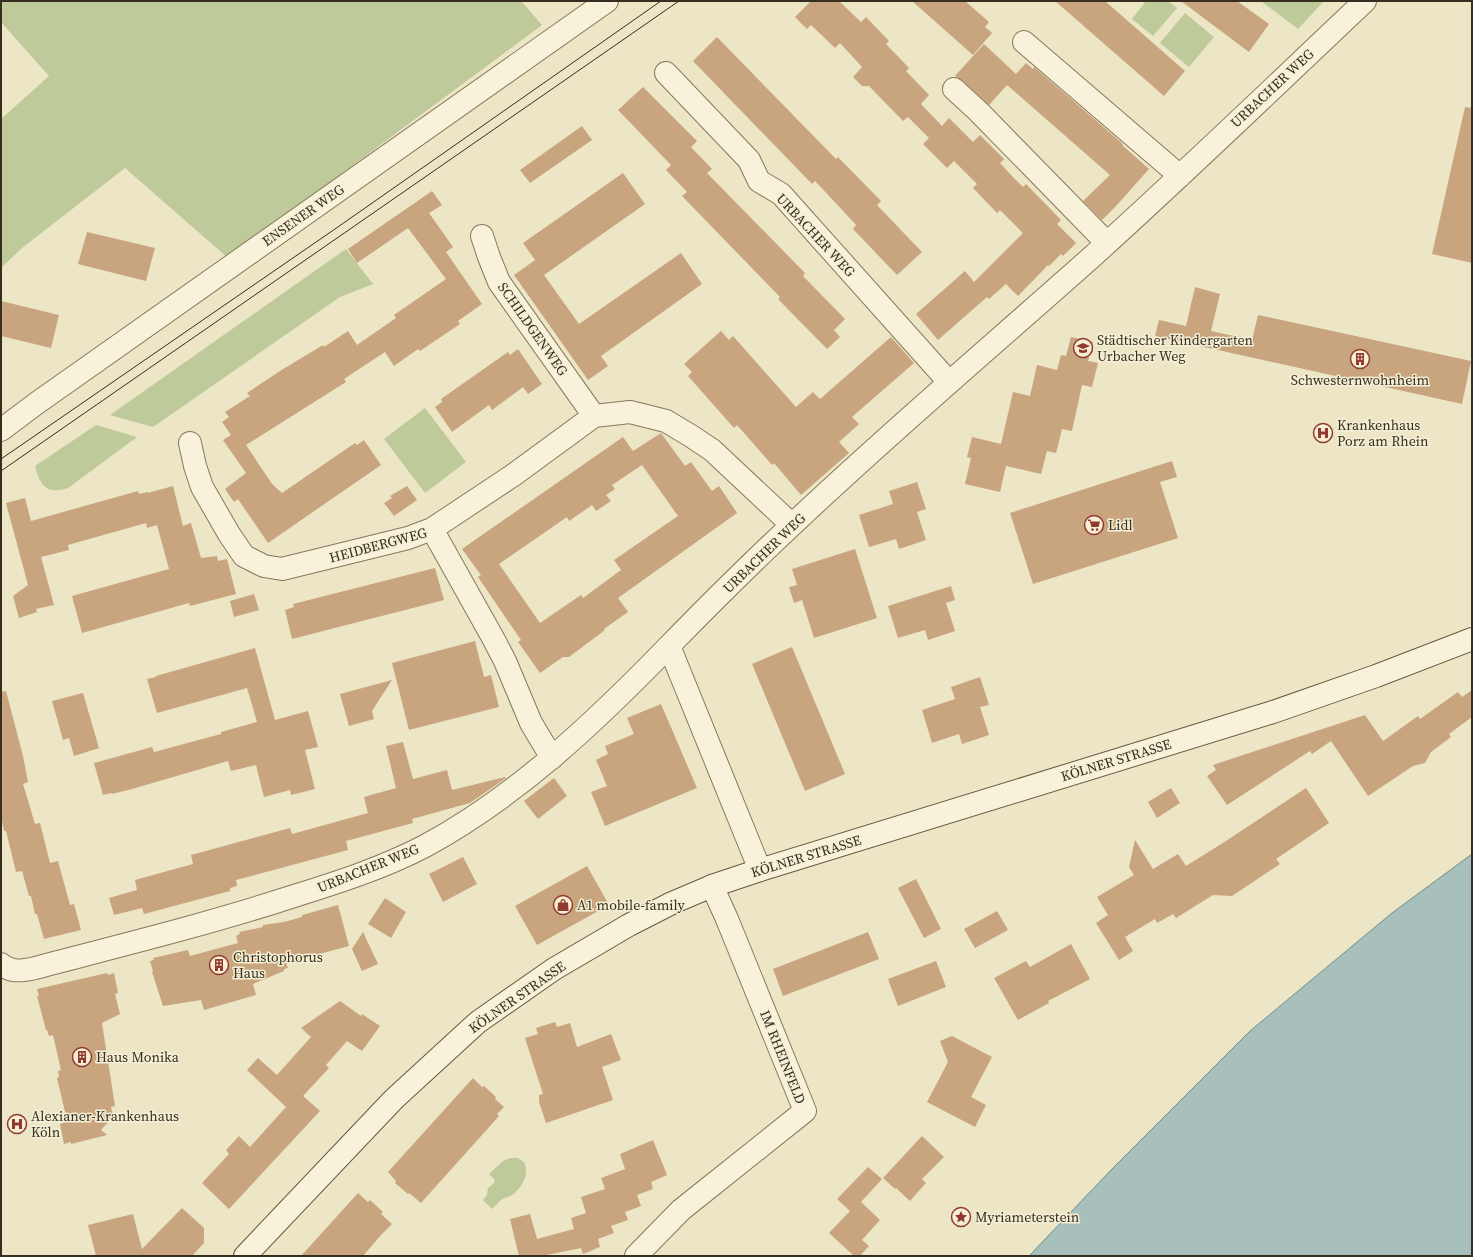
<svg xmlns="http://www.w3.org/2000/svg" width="1473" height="1257" font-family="'Source Serif 4',serif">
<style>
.green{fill:#bfca9a}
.water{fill:#a7c0bb;stroke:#6e8e8a}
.building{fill:#c8a57e;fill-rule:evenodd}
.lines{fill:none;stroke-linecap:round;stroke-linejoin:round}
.minor-casing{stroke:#87785d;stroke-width:24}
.secondary-casing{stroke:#685940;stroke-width:24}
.minor{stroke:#f7f2d9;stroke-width:22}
.secondary{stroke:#f7f2d9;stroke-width:22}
.tram{stroke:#372e20;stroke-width:1}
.labels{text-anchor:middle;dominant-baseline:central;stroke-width:3;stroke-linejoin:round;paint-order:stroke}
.street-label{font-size:14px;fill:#372e20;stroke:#f4efd5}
.poi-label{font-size:14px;fill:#372e20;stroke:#f4efd5;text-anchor:start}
</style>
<rect width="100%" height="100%" fill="#ece5c6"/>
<path class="green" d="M 1,1 L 521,1 L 542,25 L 228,258 L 125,168 L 22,248 L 1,268 L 1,119 L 49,76 L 1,22 Z
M 1146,1 L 1168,1 L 1177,8 L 1153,36 L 1132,19 Z
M 1261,1 L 1324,1 L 1298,29 Z
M 1185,13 L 1214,37 L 1189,67 L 1160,43 Z
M 346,249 L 373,284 L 340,297 L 153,427 L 110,415 Z
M 425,408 L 466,462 L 425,493 L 384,439 Z
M 96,425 L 137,437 L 68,488 C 46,495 40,485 35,466 Z
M 510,1158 L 518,1158 L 524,1162 C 530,1173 522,1188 512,1195 C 509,1197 504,1198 501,1200 C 498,1203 495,1206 492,1209 L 483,1200 L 487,1195 L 488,1188 L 494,1183 L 495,1180 L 489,1174 L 503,1161 Z"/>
<path class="water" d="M 1472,854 L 1472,1256 L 1029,1256 L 1112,1169 L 1250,1031 L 1392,913 Z"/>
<path class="building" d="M 811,1 L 839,1 L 861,22 L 866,17 L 889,41 L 886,44 L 909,68 L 906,71 L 929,95 L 921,104 L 942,126 L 949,118 L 973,142 L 980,135 L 1004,159 L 1000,163 L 1011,175 L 1023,187 L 1026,184 L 1061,220 L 1057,224 L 1076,243 L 1063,256 L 1061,254 L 1049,266 L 1048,265 L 1018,296 L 1006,284 L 989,299 L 987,297 L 938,340 L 916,314 L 965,271 L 974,282 L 1023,233 L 1000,210 L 997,213 L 973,188 L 977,184 L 954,161 L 947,168 L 923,144 L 929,138 L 908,117 L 903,121 L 869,86 L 862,86 L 853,77 L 862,67 L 840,43 L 835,48 L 811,25 L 807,29 L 795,17 Z
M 912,1 L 965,1 L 989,22 L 985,27 L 992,33 L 973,55 Z
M 1055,1 L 1105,1 L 1185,71 L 1164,96 Z
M 1181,1 L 1237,1 L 1269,24 L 1249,52 Z
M 717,37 L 836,159 L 838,157 L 881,201 L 877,205 L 922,252 L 897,275 L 853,229 L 856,225 L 846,214 L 815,181 L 812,184 L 693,61 Z
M 984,44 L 1016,74 L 1026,63 L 1033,69 L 1034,67 L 1123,144 L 1122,145 L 1149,169 L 1117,205 L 1102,220 L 1083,201 L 1110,175 L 1007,85 L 989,105 L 962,80 L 955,76 Z
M 643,87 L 697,141 L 691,147 L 712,169 L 707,173 L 805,273 L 803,276 L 845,319 L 834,330 L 840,337 L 827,349 L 778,299 L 780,297 L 682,196 L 687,192 L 666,170 L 671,165 L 618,110 Z
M 1465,107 L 1472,108 L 1472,263 L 1432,254 Z
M 582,126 L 592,140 L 530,183 L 520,170 Z
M 623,173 L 645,204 L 544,275 L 579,324 L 681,253 L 702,284 L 601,356 L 608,366 L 588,380 L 514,275 L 535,260 L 523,243 Z
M 432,191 L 442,205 L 429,213 L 453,247 L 446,252 L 482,304 L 458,321 L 460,324 L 420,351 L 418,349 L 394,366 L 385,352 L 344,379 L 346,382 L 246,445 L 272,484 L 282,493 L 355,443 L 357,445 L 364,440 L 381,465 L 268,543 L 238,499 L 234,502 L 225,489 L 246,473 L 223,440 L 231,435 L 222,422 L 229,417 L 225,412 L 250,396 L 247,393 L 280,371 L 323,345 L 324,347 L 348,331 L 357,345 L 396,318 L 394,315 L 446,279 L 408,228 L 357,263 L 348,249 Z
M 87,232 L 155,248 L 146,281 L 78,264 Z
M 1195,287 L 1220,294 L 1211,331 L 1252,340 L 1258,315 L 1471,361 L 1462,404 L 1155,336 L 1159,320 L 1186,326 Z
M 1,301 L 59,315 L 51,348 L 1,336 Z
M 721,331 L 729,340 L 733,336 L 796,407 L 813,392 L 820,399 L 891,337 L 914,363 L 852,417 L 859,424 L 839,442 L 849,453 L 801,495 L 774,463 L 772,465 L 737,425 L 734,428 L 688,376 L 692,372 L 684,364 Z
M 1071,337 L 1093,342 L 1088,361 L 1098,363 L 1092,387 L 1082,385 L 1072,431 L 1062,429 L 1056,453 L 1047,451 L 1041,474 L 1006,466 L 1000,492 L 965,484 L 971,458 L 967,457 L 972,437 L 1001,444 L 1013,392 L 1030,396 L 1037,365 L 1057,370 L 1061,355 L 1066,356 Z
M 518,349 L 542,384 L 528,394 L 523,387 L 492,410 L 489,405 L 452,432 L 435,407 L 442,402 L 441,399 L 508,352 L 510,355 Z
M 661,433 L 685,466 L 691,462 L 712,491 L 719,486 L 737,513 L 618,598 L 628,612 L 604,629 L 605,630 L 569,657 L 563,657 L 540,673 L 518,642 L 521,640 L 478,577 L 481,575 L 462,549 L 623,437 L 633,451 ZM 642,465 L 678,516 L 614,560 L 621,570 L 583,598 L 581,595 L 540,623 L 499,564 L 567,517 L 569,521 L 592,505 L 596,511 L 611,501 L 606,495 L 615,489 L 612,485 Z
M 1172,461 L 1177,477 L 1160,482 L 1178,538 L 1033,584 L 1010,513 Z
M 917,482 L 926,509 L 917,512 L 926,540 L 899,549 L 896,539 L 869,547 L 859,515 L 893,504 L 889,491 Z
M 173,486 L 183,526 L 191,523 L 201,558 L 217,556 L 218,561 L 227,559 L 236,594 L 190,606 L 189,603 L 82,633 L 72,596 L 169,569 L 157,525 L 147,528 L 146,523 L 68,545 L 69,550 L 41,557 L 54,605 L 36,609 L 37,612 L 19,618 L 13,596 L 28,585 L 6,503 L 25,498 L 31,521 L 138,491 L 139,494 L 148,492 L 148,493 Z
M 407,486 L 417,500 L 394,516 L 384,503 L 392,498 L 390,496 Z
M 855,549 L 877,618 L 814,638 L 802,600 L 794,603 L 789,587 L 797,585 L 792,569 Z
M 435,568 L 444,600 L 292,639 L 285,610 L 294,607 L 293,604 Z
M 951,586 L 955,600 L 946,603 L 955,631 L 928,640 L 925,630 L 898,638 L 888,606 Z
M 254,594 L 259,610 L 234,617 L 230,601 Z
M 475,641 L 484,677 L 491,675 L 499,707 L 409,730 L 392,663 Z
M 792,647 L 845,774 L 805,791 L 752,664 Z
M 255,648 L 275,720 L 308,711 L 318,747 L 305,750 L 315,789 L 291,795 L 290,790 L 264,797 L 256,765 L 231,771 L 228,761 L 132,789 L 112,794 L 112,793 L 103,795 L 94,763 L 152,747 L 154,752 L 221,734 L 221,732 L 257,722 L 247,688 L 157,713 L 147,679 L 156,677 L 156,676 Z
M 980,677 L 989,705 L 980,707 L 989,735 L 962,744 L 959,734 L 932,743 L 922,710 L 955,699 L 951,687 Z
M 392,680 L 372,711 L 374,719 L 349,726 L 340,694 Z
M 1472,690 L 1472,717 L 1449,734 L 1451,737 L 1431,752 L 1425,763 L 1413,766 L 1368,796 L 1331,741 L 1312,754 L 1310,751 L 1227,805 L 1207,776 L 1216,770 L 1213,765 L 1365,715 L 1383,741 L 1418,716 L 1420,719 L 1458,692 L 1462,697 Z
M 6,691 L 23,756 L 28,782 L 23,784 L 35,824 L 40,823 L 50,863 L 58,861 L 70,905 L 74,904 L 81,930 L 44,939 L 37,914 L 35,914 L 31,896 L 29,896 L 22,871 L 16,872 L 6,831 L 4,831 L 1,816 L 1,692 Z
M 83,693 L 99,748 L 74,756 L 69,738 L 63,740 L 52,701 Z
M 661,704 L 697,788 L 605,826 L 591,792 L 607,786 L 596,760 L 608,754 L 605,746 L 634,734 L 627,718 Z
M 403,742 L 413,779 L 447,770 L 452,790 L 505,777 L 506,778 L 470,803 L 412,819 L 413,823 L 346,841 L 348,850 L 236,880 L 237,886 L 230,888 L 230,891 L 144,914 L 142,908 L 114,915 L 109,898 L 137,890 L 135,880 L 193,864 L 191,855 L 290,828 L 292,834 L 368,813 L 364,797 L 396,788 L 386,746 Z
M 554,778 L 567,796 L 538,819 L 524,801 Z
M 1171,788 L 1180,803 L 1157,818 L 1148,802 Z
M 1306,788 L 1329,823 L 1276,859 L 1280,864 L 1232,896 L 1213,895 L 1176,918 L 1173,914 L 1157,923 L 1155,919 L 1125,937 L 1133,951 L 1119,960 L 1096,923 L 1108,915 L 1097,897 L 1134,875 L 1129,867 L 1135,840 L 1153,869 L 1178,854 L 1186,866 L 1226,841 Z
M 463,857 L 477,884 L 443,902 L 429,874 Z
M 587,866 L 609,905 L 537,945 L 515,906 Z
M 916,879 L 941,929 L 924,938 L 898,888 Z
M 385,898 L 406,912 L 391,938 L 368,924 Z
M 338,905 L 349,946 L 286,963 L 288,968 L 284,969 L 284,971 L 253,984 L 256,995 L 204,1010 L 201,1000 L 163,1006 L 152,972 L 153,971 L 150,961 L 154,960 L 153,958 L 188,950 L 190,956 L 238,943 L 236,936 L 240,934 L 239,932 L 263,927 L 263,925 L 284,922 L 302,917 L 302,915 Z
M 997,911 L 1008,930 L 975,948 L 964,929 Z
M 363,932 L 378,964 L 362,971 L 352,949 Z
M 868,932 L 879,959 L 783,996 L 773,969 Z
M 1071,944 L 1090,979 L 1048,1001 L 1049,1003 L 1018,1020 L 994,978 L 1026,961 L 1030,967 Z
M 936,961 L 946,987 L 898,1006 L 888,979 Z
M 107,973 L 108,975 L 114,973 L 118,993 L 115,994 L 120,1014 L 102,1023 L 115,1106 L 111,1107 L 113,1117 L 101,1130 L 107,1135 L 71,1144 L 71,1142 L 64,1144 L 60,1124 L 66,1122 L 65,1117 L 66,1116 L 57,1078 L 59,1077 L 58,1071 L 61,1070 L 53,1035 L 49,1036 L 47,1030 L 46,1030 L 37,996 L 39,996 L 37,989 Z
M 340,1001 L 361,1016 L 362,1014 L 380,1026 L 362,1051 L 347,1041 L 326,1065 L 329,1068 L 303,1096 L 320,1111 L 229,1209 L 202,1183 L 229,1154 L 226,1150 L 239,1136 L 250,1147 L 286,1107 L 247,1070 L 258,1058 L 277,1075 L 311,1037 L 301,1028 Z
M 555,1022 L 557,1027 L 570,1023 L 577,1047 L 611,1034 L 621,1060 L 602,1067 L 613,1100 L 546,1123 L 539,1102 L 539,1095 L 543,1094 L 525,1038 L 538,1034 L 536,1028 Z
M 952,1036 L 992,1057 L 971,1097 L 986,1105 L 975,1127 L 927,1102 L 948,1062 L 940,1041 Z
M 473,1078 L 482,1087 L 484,1086 L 496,1097 L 495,1099 L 504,1107 L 497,1114 L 499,1116 L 421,1203 L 409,1193 L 408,1194 L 395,1183 L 396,1181 L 388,1172 Z
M 922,1136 L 944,1157 L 922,1179 L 926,1183 L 910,1201 L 896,1188 L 895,1189 L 883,1178 Z
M 653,1140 L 667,1175 L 651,1182 L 653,1189 L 637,1195 L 641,1206 L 625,1212 L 628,1220 L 611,1226 L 614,1233 L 598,1239 L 600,1247 L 583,1254 L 581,1248 L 542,1256 L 519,1256 L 510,1219 L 530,1214 L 537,1239 L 574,1229 L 571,1218 L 586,1213 L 581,1197 L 605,1189 L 601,1178 L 625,1169 L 620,1154 Z
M 868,1167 L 882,1179 L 861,1202 L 880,1220 L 862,1240 L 869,1246 L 860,1256 L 854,1256 L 829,1233 L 850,1211 L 837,1199 Z
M 358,1193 L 368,1202 L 370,1200 L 383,1212 L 381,1214 L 392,1224 L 381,1235 L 363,1256 L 301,1256 Z
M 182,1208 L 204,1228 L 204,1243 L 192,1256 L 96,1256 L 88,1225 L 133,1214 L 142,1249 Z"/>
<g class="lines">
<g class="minor-casing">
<path id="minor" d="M 1024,42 L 1180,176
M 666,73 L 749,160 L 759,181 L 781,194 L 949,382
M 954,89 L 979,112 L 1107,243
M 482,236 L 489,257 L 499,282 L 594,416
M 1,430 L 37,403 L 607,1
M 190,443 L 195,466 L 202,487 L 229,534 L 244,556 L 264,566 L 282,569 L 408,538 L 432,529 L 493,638 L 505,661 L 531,723 L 552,758
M 432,529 L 512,476 L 594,416 L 630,412 L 666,421 L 691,436 L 712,450 L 792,525
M 669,646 L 760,870
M 1,964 C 10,972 19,971 31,969 C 118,946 205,925 291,897 C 336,883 383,868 425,846 C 517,796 593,724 666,649 C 707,607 749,565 792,525 C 890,432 993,345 1094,255 C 1186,172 1275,86 1365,1
M 636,1256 L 681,1210 L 805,1111 L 727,919 L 712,886"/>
</g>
<g class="secondary-casing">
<path id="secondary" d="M 245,1256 L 394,1099 L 478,1022 L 554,969 L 629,925 L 672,903 L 712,886 L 760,870 L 1273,712 L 1376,676 L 1472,639"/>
</g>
<use href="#minor" class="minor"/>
<use href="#secondary" class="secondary"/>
<path class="tram" d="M 1,459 L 335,229 L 661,1
M 1,471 L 679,1"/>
</g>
<defs>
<g id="school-ring" transform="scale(1)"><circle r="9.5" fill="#f4efd5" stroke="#933a30" stroke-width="1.5"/><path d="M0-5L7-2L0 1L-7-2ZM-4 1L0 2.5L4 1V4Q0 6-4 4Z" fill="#933a30"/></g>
<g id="building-ring" transform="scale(1)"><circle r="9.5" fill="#f4efd5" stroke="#933a30" stroke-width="1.5"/><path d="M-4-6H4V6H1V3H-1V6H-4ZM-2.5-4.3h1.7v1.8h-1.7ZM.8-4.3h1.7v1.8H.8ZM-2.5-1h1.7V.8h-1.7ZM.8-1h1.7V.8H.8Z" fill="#933a30"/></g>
<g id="hospital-ring" transform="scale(1)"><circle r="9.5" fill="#f4efd5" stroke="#933a30" stroke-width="1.5"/><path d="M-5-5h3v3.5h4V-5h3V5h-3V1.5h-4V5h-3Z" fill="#933a30"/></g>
<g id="supermarket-ring" transform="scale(1)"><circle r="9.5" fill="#f4efd5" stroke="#933a30" stroke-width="1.5"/><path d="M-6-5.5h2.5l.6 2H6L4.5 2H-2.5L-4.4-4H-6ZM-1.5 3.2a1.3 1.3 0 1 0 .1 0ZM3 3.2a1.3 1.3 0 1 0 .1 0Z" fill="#933a30"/></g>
<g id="shop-ring" transform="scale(1)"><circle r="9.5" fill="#f4efd5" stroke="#933a30" stroke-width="1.5"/><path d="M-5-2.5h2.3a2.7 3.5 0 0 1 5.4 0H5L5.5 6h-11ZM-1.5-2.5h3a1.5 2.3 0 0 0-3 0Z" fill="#933a30"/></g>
<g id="sight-ring" transform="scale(1)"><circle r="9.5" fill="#f4efd5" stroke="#933a30" stroke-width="1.5"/><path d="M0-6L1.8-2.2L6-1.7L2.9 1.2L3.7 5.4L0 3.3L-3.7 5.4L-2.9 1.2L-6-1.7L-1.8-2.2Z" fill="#933a30"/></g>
</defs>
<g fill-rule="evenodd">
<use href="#school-ring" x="1083" y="348"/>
<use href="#building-ring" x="1360" y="359"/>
<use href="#hospital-ring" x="1323" y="433"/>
<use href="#supermarket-ring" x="1094" y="525"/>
<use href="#shop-ring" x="563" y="905"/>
<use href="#building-ring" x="219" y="965"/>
<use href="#building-ring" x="82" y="1057"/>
<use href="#hospital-ring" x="17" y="1124"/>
<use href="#sight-ring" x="961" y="1217"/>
</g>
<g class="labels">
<g class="street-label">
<text transform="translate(1272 88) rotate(-43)">URBACHER WEG</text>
<text transform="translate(303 215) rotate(-35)">ENSENER WEG</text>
<text transform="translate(816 235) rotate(47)">URBACHER WEG</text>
<text transform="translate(533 329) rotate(55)">SCHILDGENWEG</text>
<text transform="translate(378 545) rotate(-15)">HEIDBERGWEG</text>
<text transform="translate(764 553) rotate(-44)">URBACHER WEG</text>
<text transform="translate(1116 760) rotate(-17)">KÖLNER STRASSE</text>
<text transform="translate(806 856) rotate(-17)">KÖLNER STRASSE</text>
<text transform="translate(368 868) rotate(-22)">URBACHER WEG</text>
<text transform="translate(517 997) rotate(-35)">KÖLNER STRASSE</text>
<text transform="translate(783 1057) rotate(68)">IM RHEINFELD</text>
</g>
<g class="poi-label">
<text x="1097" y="340">Städtischer Kindergarten<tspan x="1097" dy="16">Urbacher Weg</tspan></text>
<text x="1360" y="380" text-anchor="middle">Schwesternwohnheim</text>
<text x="1337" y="425">Krankenhaus<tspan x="1337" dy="16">Porz am Rhein</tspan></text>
<text x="1108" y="525">Lidl</text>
<text x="577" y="905">A1 mobile-family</text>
<text x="233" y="957">Christophorus<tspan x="233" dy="16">Haus</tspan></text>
<text x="96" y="1057">Haus Monika</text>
<text x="31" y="1116">Alexianer-Krankenhaus<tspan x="31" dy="16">Köln</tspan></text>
<text x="975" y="1217">Myriameterstein</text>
</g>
</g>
<rect width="1473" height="1257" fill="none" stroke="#372e20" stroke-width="4"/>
</svg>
